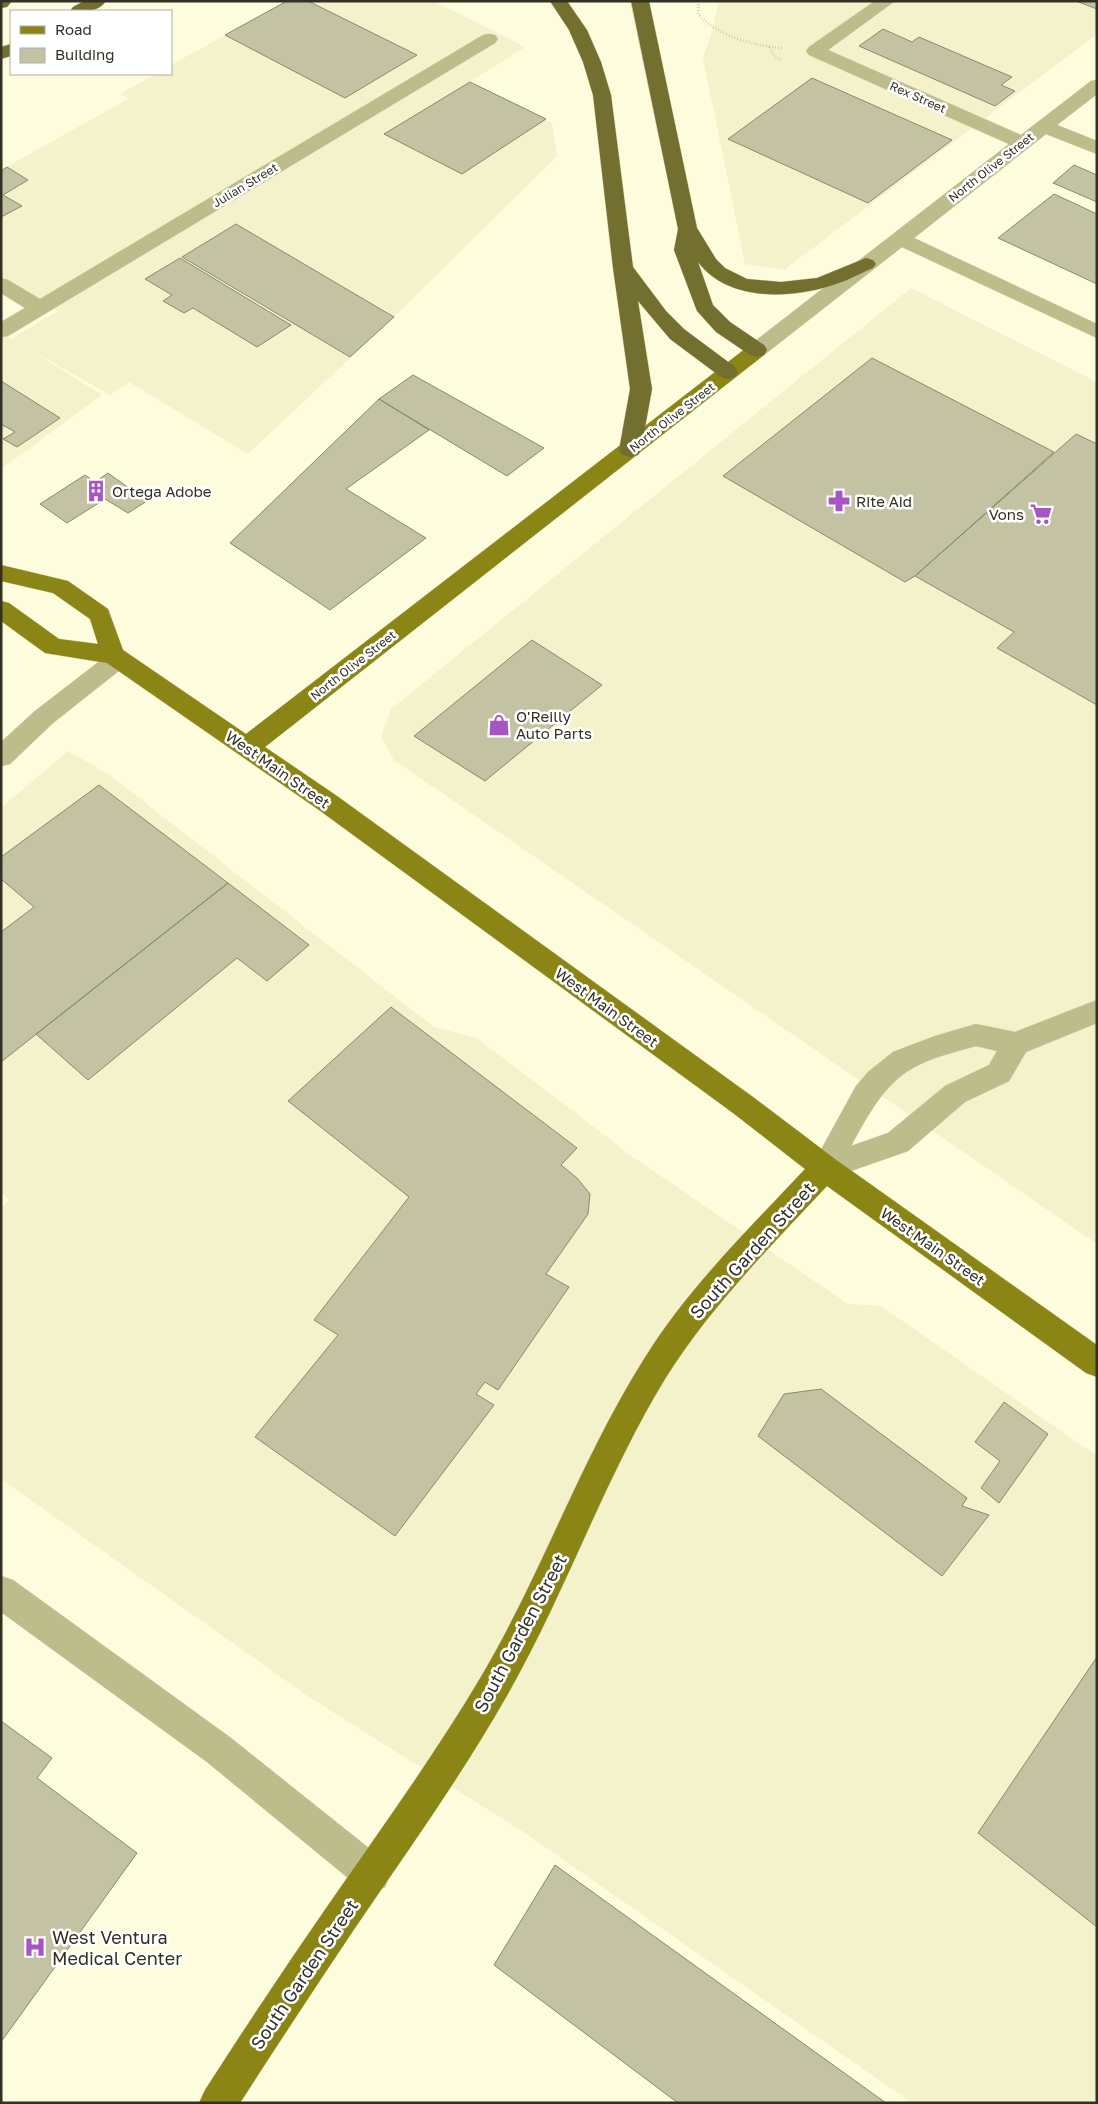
<svg xmlns="http://www.w3.org/2000/svg" width="1098" height="2104" font-family="'Golos Text',sans-serif">
<style>
.built{fill:#f3f2cb}
.building{fill:#c3c3a4;stroke:#89896c}
.lines{fill:none;stroke-linecap:round;stroke-linejoin:round}
.minor-casing{stroke:#d8d8bc;stroke-width:1}
.major-casing{stroke:#d8d8bc;stroke-width:1}
.highway-casing{stroke:#d8d8bc;stroke-width:1}
.path{stroke:#a7a78f;stroke-width:2.5;stroke-dasharray:0.5 2.5;stroke-linecap:butt}
.minor{fill:#bdbc8b;fill-rule:evenodd}
.major{fill:#8a8515;fill-rule:evenodd}
.highway{fill:#73702f;fill-rule:evenodd}
.labels{text-anchor:middle;dominant-baseline:central;stroke-width:5;stroke-linejoin:round;paint-order:stroke}
.far-street-label{font-size:12px;fill:#313124;stroke:#fff}
.poi-label{font-size:15px;fill:#313124;stroke:#fff;text-anchor:start}
.street-label{font-size:15px;fill:#313124;stroke:#fff}
.near-street-label{font-size:18px;fill:#313124;stroke:#fff}
.near-poi-label{font-size:18px;fill:#313124;stroke:#fff;text-anchor:start}
</style>
<rect width="100%" height="100%" fill="#fdfddd"/>
<path class="built" d="M 287,1 L 433,1 L 525,47 L 470,82 L 552,123 L 557,156 L 394,317 L 248,454 L 129,382 L 110,395 L 29,349 L 102,395 L 1,469 L 1,333 L 11,339 L 58,311 L 1,276 L 1,170 L 128,99 L 120,94 L 156,74 L 171,74 L 171,65 Z
M 719,1 L 1097,1 L 1097,34 L 784,270 L 745,264 L 703,58 L 711,35 Z
M 911,288 L 1097,382 L 1097,1244 L 394,760 L 381,737 L 391,709 Z
M 68,751 L 108,774 L 434,1027 L 477,1038 L 633,1157 L 848,1304 L 881,1306 L 1097,1456 L 1097,2103 L 912,2103 L 525,1833 L 309,1697 L 1,1479 L 1,1207 L 10,1200 L 1,1192 L 1,808 Z"/>
<path class="building" d="M 287,1 L 308,1 L 417,55 L 345,98 L 225,35 Z
M 1076,1 L 1097,1 L 1097,9 Z
M 883,29 L 912,42 L 919,37 L 1012,77 L 1001,85 L 1015,91 L 995,106 L 859,46 Z
M 812,78 L 952,140 L 868,203 L 728,139 Z
M 470,82 L 546,119 L 462,174 L 384,134 Z
M 1074,165 L 1097,175 L 1097,202 L 1053,183 Z
M 7,167 L 28,180 L 3,195 L 22,206 L 1,217 L 1,171 Z
M 1054,194 L 1097,214 L 1097,284 L 998,238 Z
M 236,224 L 394,317 L 350,357 L 182,257 Z
M 180,258 L 291,325 L 257,347 L 193,308 L 184,313 L 163,301 L 172,295 L 145,279 Z
M 872,358 L 1054,452 L 915,576 L 905,582 L 723,476 Z
M 413,375 L 544,448 L 507,476 L 379,399 Z
M 1,381 L 60,418 L 17,447 L 3,439 L 15,432 L 1,424 Z
M 379,399 L 429,430 L 346,489 L 426,538 L 330,610 L 230,543 Z
M 1076,434 L 1097,444 L 1097,705 L 997,648 L 1014,632 L 915,576 Z
M 108,473 L 147,501 L 128,513 L 105,499 L 67,523 L 40,504 L 85,475 L 95,482 Z
M 532,640 L 602,685 L 485,781 L 414,736 Z
M 99,785 L 228,883 L 1,1062 L 1,932 L 34,907 L 1,879 L 1,857 Z
M 228,883 L 309,945 L 267,981 L 237,958 L 88,1080 L 36,1034 Z
M 391,1007 L 577,1148 L 561,1165 L 577,1178 L 590,1194 L 588,1214 L 546,1274 L 569,1287 L 498,1390 L 485,1382 L 476,1394 L 494,1405 L 395,1536 L 255,1437 L 338,1335 L 314,1320 L 409,1197 L 288,1101 Z
M 821,1389 L 967,1498 L 962,1506 L 989,1515 L 942,1576 L 758,1436 L 784,1394 Z
M 1004,1402 L 1048,1434 L 999,1503 L 981,1488 L 1000,1461 L 975,1442 Z
M 1097,1657 L 1097,1927 L 978,1833 Z
M 1,1721 L 52,1758 L 37,1778 L 137,1853 L 1,2042 Z
M 555,1865 L 886,2103 L 678,2103 L 494,1965 Z"/>
<g class="lines">
<g class="minor-casing">
<path id="minor" d="M 875,1 L 895,1 L 828,50 L 1021,135 L 1091,81 L 1097,80 L 1097,94 L 1057,125 L 1097,141 L 1097,154 L 1046,134 L 914,238 L 1097,324 L 1097,338 L 902,247 L 764,355 L 757,357 L 750,355 L 747,350 L 750,345 L 1009,144 L 809,55 L 806,51 L 809,47 Z
M 489,34 L 495,35 L 498,39 L 495,43 L 8,336 L 1,337 L 1,322 L 25,308 L 1,293 L 1,278 L 8,280 L 40,299 L 483,35 Z
M 113,646 L 121,649 C 126,657 125,662 120,670 L 53,723 L 10,764 L 1,766 L 1,742 L 35,711 L 101,660 L 105,649 Z
M 1097,1000 L 1097,1023 L 1026,1052 L 1009,1081 L 965,1102 L 908,1151 L 825,1180 L 815,1177 L 811,1168 L 856,1086 L 868,1072 L 893,1052 L 935,1036 L 976,1024 L 1015,1032 ZM 976,1046 L 997,1051 L 989,1065 L 945,1086 L 888,1133 L 851,1146 C 867,1117 883,1085 913,1068 C 932,1057 955,1052 976,1046 Z
M 1,1576 L 13,1580 L 231,1738 L 385,1861 L 390,1874 L 385,1887 L 372,1892 L 359,1887 L 207,1762 L 1,1612 Z"/>
</g>
<g class="major-casing">
<path id="major" d="M 757,343 L 764,345 L 767,350 L 764,355 L 265,747 L 337,796 L 753,1097 L 835,1159 L 1097,1345 L 1097,1377 L 1086,1373 L 827,1186 C 770,1247 710,1307 665,1379 C 603,1481 565,1595 505,1699 C 460,1778 406,1853 355,1928 C 316,1986 278,2044 240,2103 L 199,2103 L 205,2090 C 246,2026 288,1963 331,1901 C 383,1826 436,1753 482,1675 C 542,1573 581,1459 644,1359 C 688,1288 748,1230 805,1169 L 733,1113 L 319,810 L 107,663 L 45,653 L 1,621 L 1,601 L 9,603 L 59,639 L 98,644 L 90,619 L 53,593 L 1,581 L 1,565 L 68,581 L 108,609 L 123,650 L 246,734 L 750,345 Z"/>
</g>
<g class="highway-casing">
<path id="highway" d="M 1,1 L 12,1 L 7,7 L 1,8 Z
M 84,1 L 106,1 C 98,13 83,11 70,11 L 73,7 Z
M 550,1 L 567,1 L 587,30 L 601,62 L 611,95 L 633,267 L 666,311 L 684,329 L 735,367 L 738,372 L 735,377 L 728,379 L 721,377 L 670,339 L 638,301 L 652,389 L 641,450 L 638,455 L 630,457 L 622,455 L 619,450 L 630,389 L 613,268 L 593,95 L 583,62 L 569,30 Z
M 631,1 L 649,1 L 697,228 L 716,259 L 725,268 L 747,279 L 781,282 L 817,278 L 866,258 L 873,260 L 876,264 L 873,268 C 859,274 845,282 830,286 C 788,299 727,301 698,262 L 713,305 L 730,322 L 764,345 L 767,350 L 764,355 L 757,357 L 750,355 L 716,332 L 697,311 L 674,250 L 678,229 Z
M 11,44 L 11,56 L 1,59 L 1,47 Z"/>
</g>
<path class="path" d="M 699,1 L 698,14 C 719,37 752,45 782,48
M 769,47 L 776,58 L 782,60
M 1,429 L 5,426"/>
<use href="#minor" class="minor"/>
<use href="#major" class="major"/>
<use href="#highway" class="highway"/>
</g>
<defs>
<g id="building-bare" transform="scale(1.725)"><path d="M-4-6H4V6H1V3H-1V6H-4ZM-2.5-4.3h1.7v1.8h-1.7ZM.8-4.3h1.7v1.8H.8ZM-2.5-1h1.7V.8h-1.7ZM.8-1h1.7V.8H.8Z" fill="#a855c4" stroke="#fff" stroke-width="2.5" paint-order="stroke"/></g>
<g id="pharmacy-bare" transform="scale(1.725)"><path d="M-2-6h4v4h4v4h-4v4h-4v-4h-4v-4h4Z" fill="#a855c4" stroke="#fff" stroke-width="2.5" paint-order="stroke"/></g>
<g id="supermarket-bare" transform="scale(1.725)"><path d="M-6-5.5h2.5l.6 2H6L4.5 2H-2.5L-4.4-4H-6ZM-1.5 3.2a1.3 1.3 0 1 0 .1 0ZM3 3.2a1.3 1.3 0 1 0 .1 0Z" fill="#a855c4" stroke="#fff" stroke-width="2.5" paint-order="stroke"/></g>
<g id="shop-bare" transform="scale(1.725)"><path d="M-5-2.5h2.3a2.7 3.5 0 0 1 5.4 0H5L5.5 6h-11ZM-1.5-2.5h3a1.5 2.3 0 0 0-3 0Z" fill="#a855c4" stroke="#fff" stroke-width="2.5" paint-order="stroke"/></g>
<g id="hospital-bare" transform="scale(1.725)"><path d="M-5-5h3v3.5h4V-5h3V5h-3V1.5h-4V5h-3Z" fill="#a855c4" stroke="#fff" stroke-width="2.5" paint-order="stroke"/></g>
</defs>
<g fill-rule="evenodd">
<use href="#building-bare" x="96" y="491"/>
<use href="#pharmacy-bare" x="839" y="501"/>
<use href="#supermarket-bare" x="1041" y="514"/>
<use href="#shop-bare" x="499" y="725"/>
<use href="#hospital-bare" x="35" y="1947"/>
</g>
<g class="labels">
<g class="far-street-label">
<text transform="translate(918 97) rotate(24)">Rex Street</text>
<text transform="translate(991 167) rotate(-38)">North Olive Street</text>
<text transform="translate(245 185) rotate(-31)">Julian Street</text>
<text transform="translate(672 417) rotate(-38)">North Olive Street</text>
<text transform="translate(353 665) rotate(-38)">North Olive Street</text>
</g>
<g class="poi-label">
<text x="112" y="491">Ortega Adobe</text>
<text x="856" y="501">Rite Aid</text>
<text x="1024" y="514" text-anchor="end">Vons</text>
<text x="516" y="716">O'Reilly<tspan x="516" dy="17">Auto Parts</tspan></text>
</g>
<g class="street-label">
<text transform="translate(278 769) rotate(35)">West Main Street</text>
<text transform="translate(607 1007) rotate(36)">West Main Street</text>
<text transform="translate(933 1246) rotate(35)">West Main Street</text>
</g>
<g class="near-street-label">
<text transform="translate(752 1250) rotate(-48)">South Garden Street</text>
<text transform="translate(520 1633) rotate(-62)">South Garden Street</text>
<text transform="translate(304 1974) rotate(-56)">South Garden Street</text>
</g>
<g class="near-poi-label">
<text x="52" y="1937">West Ventura<tspan x="52" dy="21">Medical Center</tspan></text>
</g>
</g>
<rect width="1098" height="2104" fill="none" stroke="#313124" stroke-width="5"/>
<rect x="10" y="10" width="162" height="65" fill="#ffffff" stroke="#adada7"/>
<rect x="20" y="26" width="25" height="8" fill="#8a8515" stroke="#adada7"/>
<text x="55" y="35" font-size="15" fill="#313124">Road</text>
<rect x="20" y="48" width="25" height="15" fill="#c3c3a4" stroke="#adada7"/>
<text x="55" y="60" font-size="15" fill="#313124">Building</text>
</svg>
